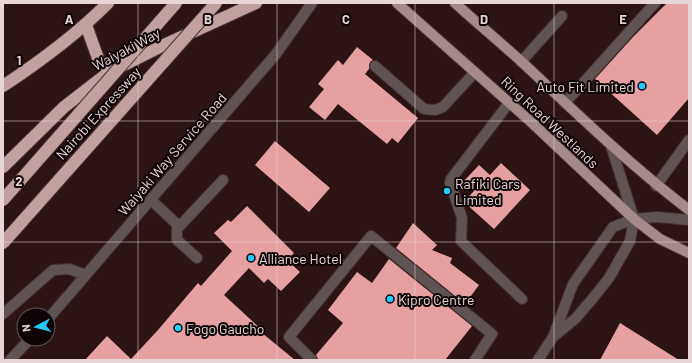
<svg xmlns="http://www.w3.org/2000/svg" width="692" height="363" font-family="Barlow,sans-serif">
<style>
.building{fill:#e6a0a2}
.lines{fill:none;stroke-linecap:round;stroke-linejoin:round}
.minor-casing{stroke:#462f30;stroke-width:12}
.major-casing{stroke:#462f30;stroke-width:12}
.highway-casing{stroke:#462f30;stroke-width:14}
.minor{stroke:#605353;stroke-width:10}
.major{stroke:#a58a8a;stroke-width:10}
.highway{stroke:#c1a0a0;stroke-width:12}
.highway-bridge-casing{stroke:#462f30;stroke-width:14;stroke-linecap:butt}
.highway-bridge{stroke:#c1a0a0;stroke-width:12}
.grid{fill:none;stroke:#e8d6d7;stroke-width:1;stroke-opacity:0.55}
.poi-dot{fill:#24c9fe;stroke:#0d0405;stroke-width:1.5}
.labels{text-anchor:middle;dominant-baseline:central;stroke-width:4;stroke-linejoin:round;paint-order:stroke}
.street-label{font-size:14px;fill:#e8d6d7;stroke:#0d0405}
.poi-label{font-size:14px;fill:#e8d6d7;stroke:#0d0405;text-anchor:start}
.grid-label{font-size:13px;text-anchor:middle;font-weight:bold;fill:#e8d6d7;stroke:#0d0405;stroke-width:4;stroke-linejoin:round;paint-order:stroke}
</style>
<rect width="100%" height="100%" fill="#2c1415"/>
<path class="building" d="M 667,3 L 689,3 L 689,98 L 657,135 L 595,79 L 633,37 Z
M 357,47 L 373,60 L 370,62 L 369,69 L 365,74 L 418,118 L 398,143 L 392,138 L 387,144 L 338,104 L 325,120 L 309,107 L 324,89 L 318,84 L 338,60 L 343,65 Z
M 275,141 L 330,188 L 309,212 L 255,165 Z
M 501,163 L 530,190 L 494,229 L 464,202 L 474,191 L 464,181 L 479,165 L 490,175 Z
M 247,206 L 294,253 L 287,260 L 300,272 L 281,291 L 268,279 L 264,283 L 249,268 L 224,295 L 264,332 L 262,333 L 295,360 L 85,360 L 107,336 L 131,359 L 158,330 L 198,283 L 201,286 L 232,251 L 214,233 L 228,220 L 231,222 Z
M 413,223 L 437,245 L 432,250 L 452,258 L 450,263 L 479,285 L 465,304 L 396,248 Z
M 389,259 L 472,326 L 445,360 L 318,360 L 316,355 L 343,323 L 328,310 L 357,272 L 372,283 Z
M 620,323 L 679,360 L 600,360 Z"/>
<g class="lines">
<g class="minor-casing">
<path id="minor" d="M 521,62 L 562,16
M 375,66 L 424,109 L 435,110 L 443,107 L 475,72
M 509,103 L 451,179 L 450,183 L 462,218 L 461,241 L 522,299
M 565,103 L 655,3
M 656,186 L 689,140
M 151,200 L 179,226
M 197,258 L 177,240 L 177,229 L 223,180
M 3,314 L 53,270 L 69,269 L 86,275
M 48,319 L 276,54 L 312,3
M 553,337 L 576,318 L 593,298 L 609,278 L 630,241 L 634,219 L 611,146
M 10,360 L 30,339
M 312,360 L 289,337 L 371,236 L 492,334 L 475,360
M 538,360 L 553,337 L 573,284 L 613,227 L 634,219 L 657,217 L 689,220"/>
</g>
<g class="major-casing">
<path id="major" d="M 397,3 L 531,122 L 634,219 L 660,239 L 689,253
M 455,3 C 477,23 501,43 523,63 C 577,114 630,165 689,210"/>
</g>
<g class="highway-casing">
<path id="highway" d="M 86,25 L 99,61 L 108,73
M 3,86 C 41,61 76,35 108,3
M 3,167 L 64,107 L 108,73 L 164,45 L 256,3"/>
</g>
<use href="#minor" class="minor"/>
<use href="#major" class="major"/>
<use href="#highway" class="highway"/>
<g class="highway-bridge-casing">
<path id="highway-bridge" d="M 3,200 L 176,3
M 3,243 L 216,3"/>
</g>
<use href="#highway-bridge" class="highway-bridge"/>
</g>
<path class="grid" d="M 138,3 L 138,360M 277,3 L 277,360M 415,3 L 415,360M 554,3 L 554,360M 3,121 L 689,121M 3,242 L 689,242"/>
<g class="poi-dot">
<circle cx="642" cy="86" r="4"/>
<circle cx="447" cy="191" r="4"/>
<circle cx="251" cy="258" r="4"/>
<circle cx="390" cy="299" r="4"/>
<circle cx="178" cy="328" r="4"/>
</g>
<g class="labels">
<g class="street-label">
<text transform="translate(126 49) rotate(-28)">Waiyaki Way</text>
<text transform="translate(98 113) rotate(-48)">Nairobi Expressway</text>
<text transform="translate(550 122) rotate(43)">Ring Road Westlands</text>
<text transform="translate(172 154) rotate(-49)">Waiyaki Way Service Road</text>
</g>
<g class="poi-label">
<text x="634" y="86" text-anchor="end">Auto Fit Limited</text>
<text x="455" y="183">Rafiki Cars<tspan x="455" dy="16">Limited</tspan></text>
<text x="259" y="258">Alliance Hotel</text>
<text x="398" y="299">Kipro Centre</text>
<text x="186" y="328">Fogo Gaucho</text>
</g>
</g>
<g class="grid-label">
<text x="69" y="24">A</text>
<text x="208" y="24">B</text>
<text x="346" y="24">C</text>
<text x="484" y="24">D</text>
<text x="623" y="24">E</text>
<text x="19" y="65">1</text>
<text x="19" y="186">2</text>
</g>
<rect width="692" height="363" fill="none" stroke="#e8d6d7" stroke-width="8"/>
<g transform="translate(36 327) rotate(263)"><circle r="19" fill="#0d0405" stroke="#655859"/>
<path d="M0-3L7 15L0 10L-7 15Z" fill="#24c9fe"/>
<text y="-6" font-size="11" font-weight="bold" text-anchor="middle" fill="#e8d6d7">N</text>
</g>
</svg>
